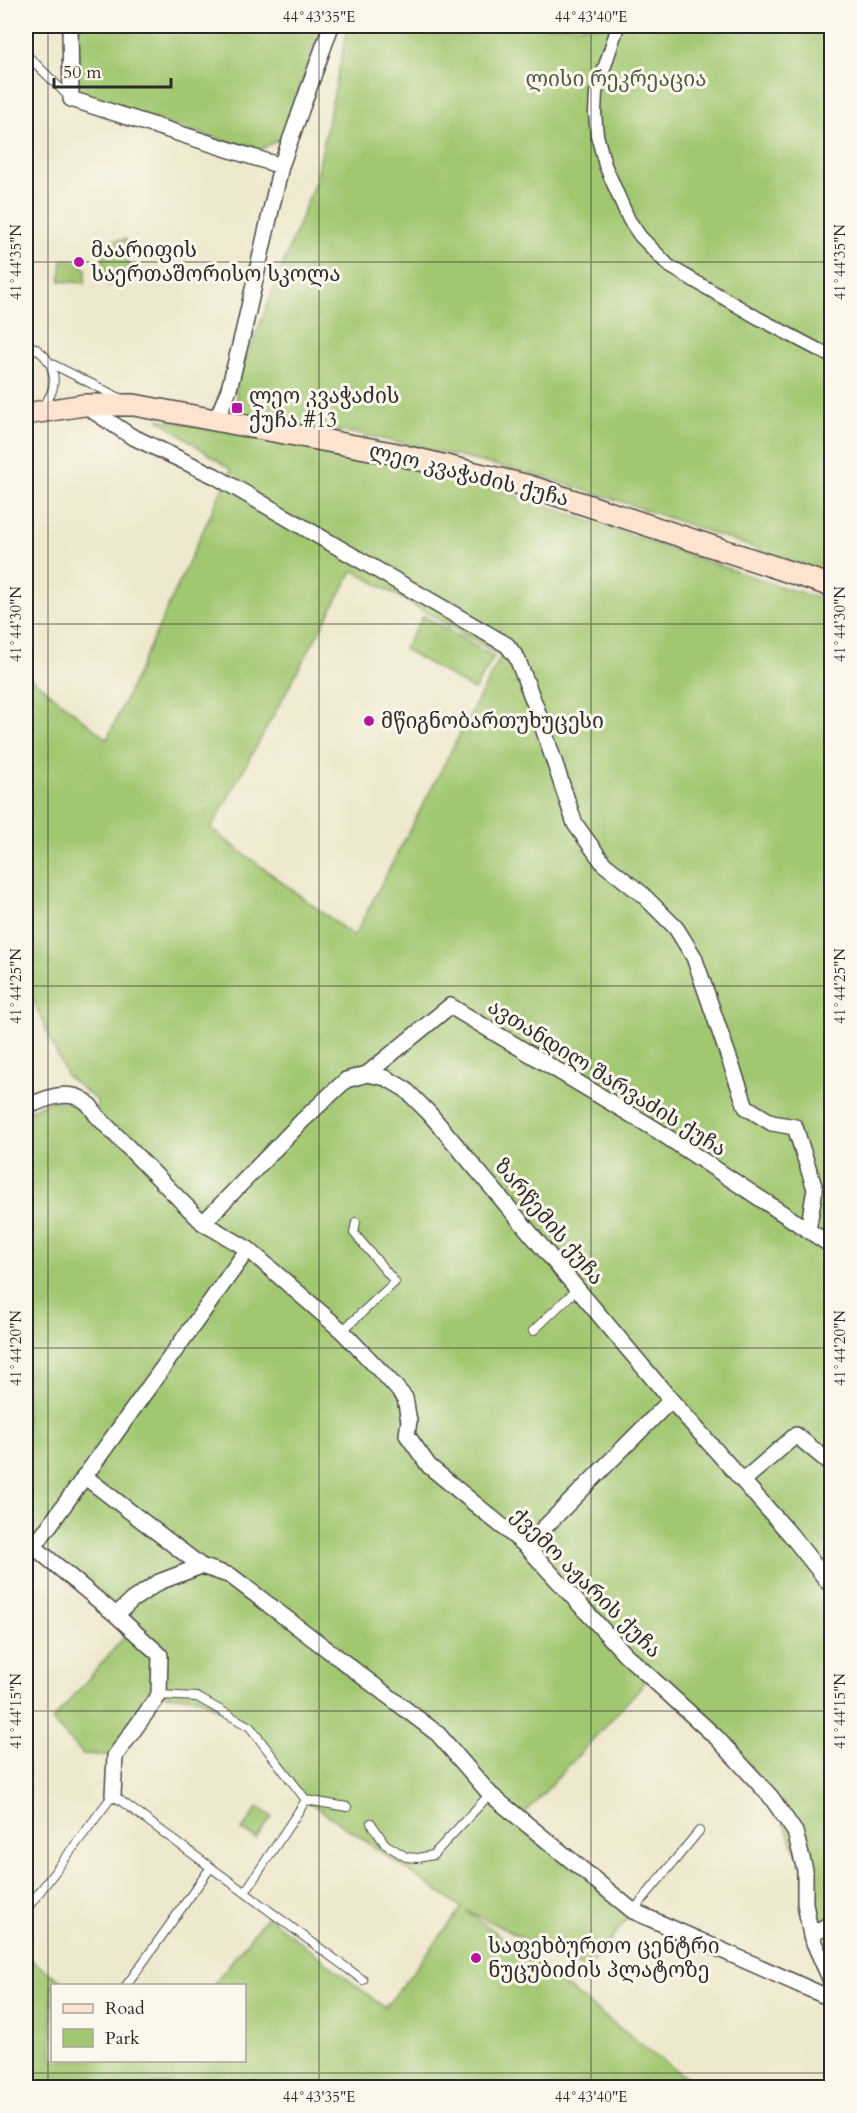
<svg xmlns="http://www.w3.org/2000/svg" width="857" height="2113" font-family="Cardo,'Noto Serif Georgian',serif">
<style>
.green{fill:#a2c771;stroke:#66794e;stroke-width:1.5;fill-rule:evenodd}
.forest{fill:#81ac63;stroke:#566c47;stroke-width:1.5}
.lines{fill:none;stroke-linecap:round;stroke-linejoin:round}
.service-casing{stroke:#484743;stroke-width:10}
.pedestrian-casing{stroke:#484743;stroke-width:15}
.minor-casing{stroke:#484743;stroke-width:18}
.secondary-casing{stroke:#484743;stroke-width:24}
.service{stroke:#fff;stroke-width:8}
.pedestrian{stroke:#fff;stroke-width:12}
.minor{stroke:#fff;stroke-width:15}
.secondary{stroke:#fde4d0;stroke-width:21}
.ticks{fill:none;stroke:#2b2b2b;stroke-width:1.5;stroke-opacity:0.45}
.poi-dot{fill:#b5179e;stroke:#fbf7ec;stroke-width:2}
.labels{text-anchor:middle;dominant-baseline:central;stroke-width:6;stroke-linejoin:round;paint-order:stroke}
.park-label{font-size:21px;fill:#4f5a40;stroke:#fbf7ec}
.poi-label{font-size:21px;fill:#2b2b2b;stroke:#fbf7ec;text-anchor:start}
.street-label{font-size:21px;fill:#2b2b2b;stroke:#fbf7ec}
.neatline{fill:none;stroke:#2b2b2b;stroke-width:2}
.ticks-label{font-size:15px;text-anchor:middle;fill:#2b2b2b}
</style>
<rect width="100%" height="100%" fill="#fbf7ec"/>
<filter id="ink" filterUnits="userSpaceOnUse"><feTurbulence type="fractalNoise" baseFrequency=".0167" numOctaves="2"/><feDisplacementMap in="SourceGraphic" scale="12" xChannelSelector="R" yChannelSelector="G"/><feConvolveMatrix kernelMatrix="1 2 1 2 8 2 1 2 1" color-interpolation-filters="sRGB"/></filter>
<filter id="wash" filterUnits="userSpaceOnUse"><feTurbulence type="fractalNoise" baseFrequency=".008" numOctaves="4" result="noise"/><feDisplacementMap in="SourceGraphic" scale="24" xChannelSelector="R" yChannelSelector="G"/><feGaussianBlur stdDeviation="1.35" result="paint"/><feColorMatrix in="noise" values="0 0 0 0 0 0 0 0 0 0 0 0 0 0 0 0 0 1.4 0 .05"/><feComposite in="paint" operator="in"/></filter>
<g filter="url(#wash)">
<rect width="100%" height="100%" fill="#eee8cc"/>
<path class="green" d="M 77,26 L 322,26 L 286,127 L 280,139 L 258,151 L 77,96 L 79,61 Z
M 348,26 L 831,26 L 831,575 L 632,505 L 533,474 L 360,434 L 308,428 L 241,414 L 234,386 L 255,337 L 316,179 Z
M 126,239 L 131,282 L 107,285 L 101,242 Z
M 62,260 L 75,261 L 86,269 L 85,283 L 60,281 Z
M 158,419 L 380,459 L 506,492 L 779,586 L 831,601 L 831,1922 L 811,1936 L 805,1870 L 771,1797 L 650,1677 L 520,1819 L 633,1911 L 587,1970 L 466,1910 L 660,2059 L 700,2087 L 273,2088 L 264,2085 L 165,2084 L 116,2088 L 26,2087 L 26,1956 L 66,1985 L 52,1986 L 52,2060 L 244,2060 L 244,1986 L 213,1985 L 267,1916 L 385,2008 L 462,1908 L 306,1800 L 250,1727 L 197,1697 L 159,1695 L 115,1756 L 83,1754 L 52,1721 L 131,1629 L 26,1540 L 26,1112 L 52,1100 L 80,1104 L 97,1115 L 97,1101 L 66,1075 L 26,984 L 26,674 L 107,739 L 231,470 ZM 353,570 L 501,656 L 354,936 L 211,829 Z
M 423,616 L 494,657 L 474,690 L 404,649 Z
M 258,1807 L 272,1817 L 256,1839 L 242,1830 Z"/>
<path class="forest" d="M 165,2084 L 264,2085 L 273,2087 L 116,2087 Z"/>
</g>
<g filter="url(#ink)">
<g class="lines">
<g class="service-casing">
<path id="service" d="M 26,54 L 69,97
M 26,344 C 53,353 64,385 42,406
M 50,363 L 122,399
M 342,1331 L 395,1282 L 354,1233 L 356,1222
M 533,1331 L 577,1289
M 159,1695 L 197,1697 L 250,1727 L 306,1800 L 245,1892
M 306,1800 L 347,1807
M 371,1823 L 385,1844 L 406,1857 L 418,1858 L 433,1855 L 490,1794
M 26,1910 L 113,1795 L 363,1980
M 633,1911 L 699,1831
M 126,1986 L 211,1867"/>
</g>
<g class="pedestrian-casing">
<path id="pedestrian" d="M 618,26 L 596,93 L 595,113 L 597,135 L 605,165 L 629,220 L 640,236 L 669,266 L 758,318 L 832,357"/>
</g>
<g class="minor-casing">
<path id="minor" d="M 70,26 L 71,99 L 281,166
M 84,405 L 131,436 L 215,476 L 507,645 L 517,658 L 537,710 L 575,824 L 604,864 L 642,894 L 676,928 L 694,957 L 746,1107 L 772,1123 L 795,1127 L 815,1189 L 808,1230
M 216,421 L 229,389 L 243,333 L 281,166 L 331,26
M 367,1074 L 450,1006 L 655,1129 L 832,1246
M 26,1107 C 43,1100 67,1088 85,1101 C 90,1104 94,1112 97,1116 L 203,1223 L 248,1249 L 342,1331 L 393,1384 L 405,1398 L 409,1421 L 407,1435 L 429,1466 L 526,1546 L 625,1654 L 717,1738 L 771,1797 L 795,1832 L 805,1870 L 805,1903 L 811,1936 L 832,1983
M 203,1223 L 303,1120 L 346,1080 L 367,1074 L 386,1078 L 405,1089 L 429,1113 L 671,1400 L 790,1534 L 832,1587
M 84,1476 L 201,1566
M 744,1480 L 796,1435 L 832,1465
M 26,1540 L 116,1615 L 160,1655 L 159,1695 L 115,1756 L 113,1795
M 526,1546 L 671,1400
M 26,1554 L 34,1547 L 248,1249
M 116,1615 L 132,1600 L 159,1582 L 201,1566 L 231,1576 L 438,1734 L 490,1794 L 633,1911 L 832,1999
M 811,1936 L 832,1922"/>
</g>
<g class="secondary-casing">
<path id="secondary" d="M 26,414 L 84,405 L 134,405 L 392,453 L 529,486 L 832,586"/>
</g>
<use href="#service" class="service"/>
<use href="#pedestrian" class="pedestrian"/>
<use href="#minor" class="minor"/>
<use href="#secondary" class="secondary"/>
</g>
</g>
<path class="ticks" d="M 48,26 L 48,2088M 319,26 L 319,2088M 591,26 L 591,2088M 26,262 L 832,262M 26,624 L 832,624M 26,986 L 832,986M 26,1348 L 832,1348M 26,1711 L 832,1711M 26,2073 L 832,2073"/>
<g class="poi-dot">
<circle cx="79" cy="262" r="6"/>
<rect x="231" y="402" width="12" height="12" rx="3"/>
<circle cx="369" cy="721" r="6"/>
<circle cx="476" cy="1958" r="6"/>
</g>
<g class="labels">
<g class="park-label">
<text x="616" y="79">ლისი რეკრეაცია</text>
</g>
<g class="poi-label">
<text x="91" y="250">მაარიფის<tspan x="91" dy="24">საერთაშორისო სკოლა</tspan></text>
<text x="249" y="396">ლეო კვაჭაძის<tspan x="249" dy="24">ქუჩა #13</tspan></text>
<text x="381" y="721">მწიგნობართუხუცესი</text>
<text x="488" y="1946">საფეხბურთო ცენტრი<tspan x="488" dy="24">ნუცუბიძის პლატოზე</tspan></text>
</g>
<g class="street-label">
<text transform="translate(469 475) rotate(14)">ლეო კვაჭაძის ქუჩა</text>
<text transform="translate(607 1078) rotate(32)">ავთანდილ შარვაძის ქუჩა</text>
<text transform="translate(549 1222) rotate(50)">ზარწემის ქუჩა</text>
<text transform="translate(586 1583) rotate(45)">ქვემო აჟარის ქუჩა</text>
</g>
</g>
<rect width="857" height="2113" fill="none" stroke="#fbf7ec" stroke-width="66"/>
<rect x="51" y="1984" width="195" height="78" fill="#fbf7ec" stroke="#a8a59f" stroke-width="1.5"/>
<rect x="63" y="2004" width="30" height="9" fill="#fde4d0" stroke="#a8a59f" stroke-width="1.5"/>
<text x="105" y="2014" font-size="18" fill="#2b2b2b">Road</text>
<rect x="63" y="2029" width="30" height="18" fill="#a2c771" stroke="#a8a59f" stroke-width="1.5"/>
<text x="105" y="2044" font-size="18" fill="#2b2b2b">Park</text>
<path d="M54 78v9h117v-9" fill="none" stroke="#2b2b2b" stroke-width="3"/>
<text x="63" y="78" font-size="18" fill="#2b2b2b" stroke="#fbf7ec" stroke-width="4.5" paint-order="stroke">50 m</text>
<rect x="33" y="33" width="791" height="2047" class="neatline"/>
<g class="ticks-label">
<text x="319" y="22">44°43'35"E</text>
<text x="591" y="22">44°43'40"E</text>
<text transform="translate(16 262) rotate(-90)" y="5">41°44'35"N</text>
<text transform="translate(840 262) rotate(-90)" y="5">41°44'35"N</text>
<text transform="translate(16 624) rotate(-90)" y="5">41°44'30"N</text>
<text transform="translate(840 624) rotate(-90)" y="5">41°44'30"N</text>
<text transform="translate(16 986) rotate(-90)" y="5">41°44'25"N</text>
<text transform="translate(840 986) rotate(-90)" y="5">41°44'25"N</text>
<text transform="translate(16 1348) rotate(-90)" y="5">41°44'20"N</text>
<text transform="translate(840 1348) rotate(-90)" y="5">41°44'20"N</text>
<text transform="translate(16 1711) rotate(-90)" y="5">41°44'15"N</text>
<text transform="translate(840 1711) rotate(-90)" y="5">41°44'15"N</text>
<text x="319" y="2102">44°43'35"E</text>
<text x="591" y="2102">44°43'40"E</text>
</g>
</svg>
